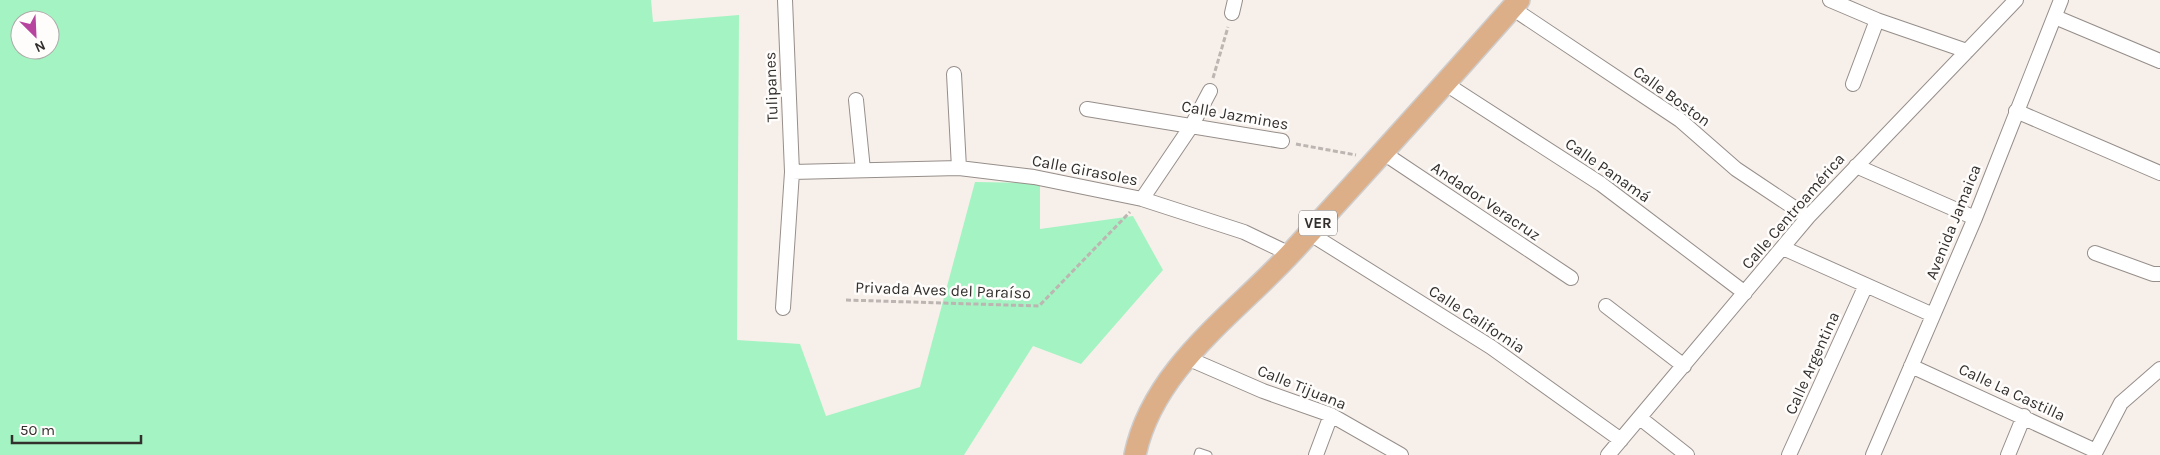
<svg xmlns="http://www.w3.org/2000/svg" width="2160" height="455" font-family="Karla,sans-serif">
<style>
.green{fill:#a3f4c2;fill-rule:evenodd}
.lines{fill:none;stroke-linecap:round;stroke-linejoin:round}
.service-casing{stroke:#968e8a;stroke-width:9}
.minor-casing{stroke:#968e8a;stroke-width:16}
.primary-casing{stroke:#cecdcd;stroke-width:24}
.path{stroke:#bcb5b1;stroke-width:3;stroke-dasharray:5 2.5;stroke-linecap:butt}
.service{stroke:#fff;stroke-width:7}
.minor{stroke:#fff;stroke-width:14}
.primary{stroke:#ddaf89;stroke-width:21}
.labels{text-anchor:middle;dominant-baseline:central;stroke-width:5;stroke-linejoin:round;paint-order:stroke}
.shield{fill:#fffdfc;stroke:#706d6b;stroke-width:1}
.shield-label{font-size:15px;font-weight:bold;fill:#322f2d}
.street-label{font-size:16px;fill:#322f2d;stroke:#fffdfc}
</style>
<rect width="100%" height="100%" fill="#f7efea"/>
<path class="green" d="M 0,0 L 651,0 L 653,22 L 739,15 L 737,340 L 800,344 L 826,416 L 920,387 L 975,182 L 1040,183 L 1040,229 L 1133,216 L 1163,270 L 1081,364 L 1033,346 L 964,455 L 0,455 ZM 20,20 L 50,20 L 50,50 L 20,50 Z"/>
<g class="lines">
<g class="service-casing">
<path id="service" d="M 1198,455 L 1199,452 L 1208,455"/>
</g>
<g class="minor-casing">
<path id="minor" d="M 1830,0 L 1877,20 L 1967,51
M 1512,8 L 1680,120 L 1736,169 L 1808,217
M 1232,13 L 1235,0
M 2055,17 L 2160,61
M 954,74 L 959,168
M 1446,84 L 1601,184 L 1745,293
M 1853,84 L 1877,20
M 856,100 L 863,170
M 1087,109 L 1282,141
M 2016,111 L 2160,173
M 1382,152 L 1571,278
M 1856,166 L 1975,218
M 792,172 L 959,168 L 1034,177 L 1142,199 L 1244,232 L 1290,254
M 1142,199 L 1192,125 L 1210,91
M 1309,233 L 1491,347 L 1621,440
M 1783,248 L 1933,315
M 2095,253 L 2153,274 L 2160,274
M 1606,306 L 1684,366
M 783,308 L 792,172 L 785,0
M 1187,358 L 1263,391 L 1331,415 L 1401,455
M 1911,366 L 2096,451 L 2121,403 L 2160,369
M 1640,418 L 1687,455
M 1316,455 L 1331,415
M 1608,455 L 1808,217 L 2016,0
M 1789,455 L 1866,285
M 1873,455 L 1975,218 L 2061,0
M 2008,455 L 2024,416"/>
</g>
<g class="primary-casing">
<path id="primary" d="M 1135,455 C 1153,368 1235,314 1292,252 C 1368,169 1444,85 1519,0"/>
</g>
<path class="path" d="M 1213,78 L 1228,27
M 1296,144 L 1356,155
M 846,300 L 1039,306 L 1130,212"/>
<use href="#service" class="service"/>
<use href="#minor" class="minor"/>
<use href="#primary" class="primary"/>
</g>
<g class="labels">
<rect class="shield" x="1299" y="210.5" width="38" height="25" rx="4"/>
<g class="shield-label">
<text x="1318" y="223">VER</text>
</g>
<g class="street-label">
<text transform="translate(771 87) rotate(-92)">Tulipanes</text>
<text transform="translate(1672 96) rotate(36)">Calle Boston</text>
<text transform="translate(1235 115) rotate(10)">Calle Jazmines</text>
<text transform="translate(1085 170) rotate(11)">Calle Girasoles</text>
<text transform="translate(1608 170) rotate(35)">Calle Panamá</text>
<text transform="translate(1486 201) rotate(34)">Andador Veracruz</text>
<text transform="translate(1793 211) rotate(-49)">Calle Centroamérica</text>
<text transform="translate(1953 222) rotate(-68)">Avenida Jamaica</text>
<text transform="translate(943 290) rotate(2)">Privada Aves del Paraíso</text>
<text transform="translate(1477 319) rotate(33)">Calle California</text>
<text transform="translate(1812 363) rotate(-66)">Calle Argentina</text>
<text transform="translate(1302 387) rotate(22)">Calle Tijuana</text>
<text transform="translate(2012 392) rotate(25)">Calle La Castilla</text>
</g>
</g>
<g transform="translate(35 35) rotate(156)"><circle r="24" fill="#fffdfc" stroke="#adaba9"/>
<path d="M0-4L9 19L0 12L-9 19Z" fill="#b745a0"/>
<text y="-8" font-size="14" font-weight="bold" text-anchor="middle" fill="#322f2d">N</text>
</g>
<path d="M12 435v8h129v-8" fill="none" stroke="#322f2d" stroke-width="2.5"/>
<text x="20" y="435" font-size="15" fill="#322f2d" stroke="#fffdfc" stroke-width="4" paint-order="stroke">50 m</text>
</svg>
